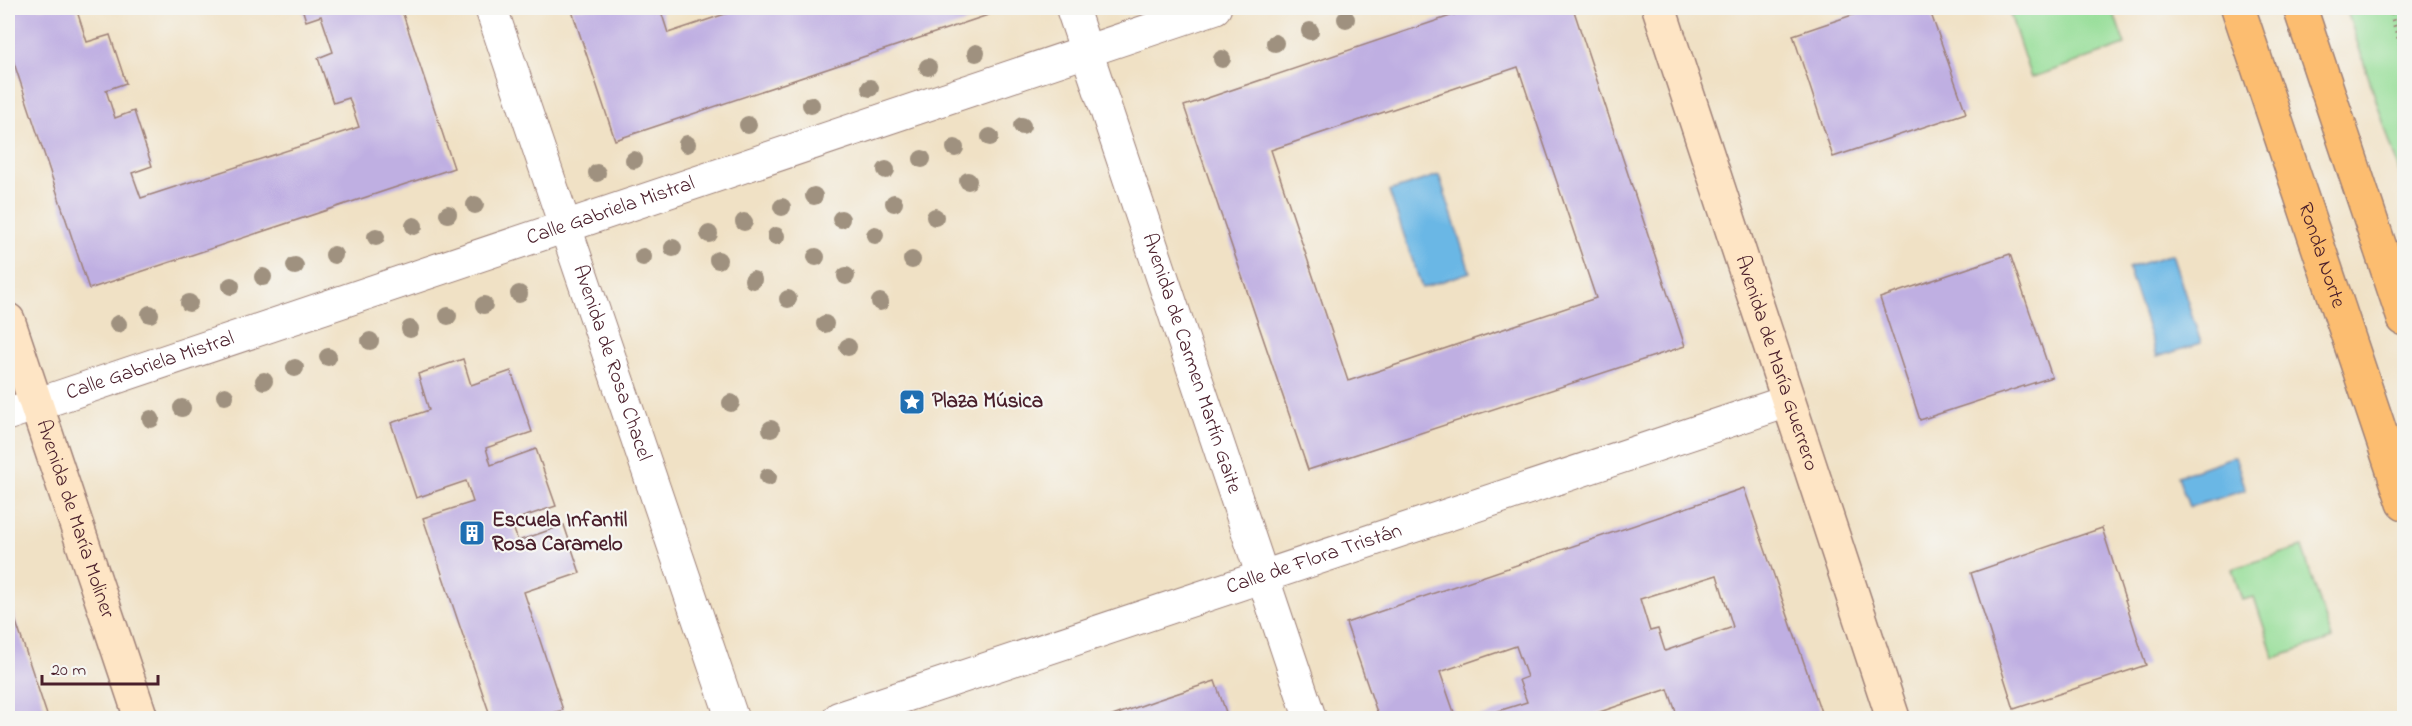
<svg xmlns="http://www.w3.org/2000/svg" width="2412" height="726" font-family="'Indie Flower',sans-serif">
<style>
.green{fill:#96de98;stroke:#707e62;stroke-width:1.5}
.water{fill:#6bb7e5;stroke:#5a6b88;stroke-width:1.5}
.building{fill:#bfafe2;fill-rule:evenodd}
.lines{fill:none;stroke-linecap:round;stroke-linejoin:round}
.street-casing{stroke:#9d8078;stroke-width:34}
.secondary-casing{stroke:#9d8078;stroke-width:36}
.primary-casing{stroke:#9d8078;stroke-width:36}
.path{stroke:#9d8078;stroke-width:4;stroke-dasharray:1.5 4.5;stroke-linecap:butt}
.street{stroke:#fff;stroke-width:32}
.secondary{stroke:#fee5c5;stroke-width:33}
.primary{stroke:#fcbd6f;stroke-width:33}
.tree{fill:#9f917f}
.labels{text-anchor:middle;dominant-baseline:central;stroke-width:4.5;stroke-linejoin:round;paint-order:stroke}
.street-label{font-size:21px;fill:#4a1f2b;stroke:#f6f6f2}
.poi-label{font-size:21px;font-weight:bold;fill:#4a1f2b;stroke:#f6f6f2;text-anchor:start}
</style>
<rect width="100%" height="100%" fill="#f6f6f2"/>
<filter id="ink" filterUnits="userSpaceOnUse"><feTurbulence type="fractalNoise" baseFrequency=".0167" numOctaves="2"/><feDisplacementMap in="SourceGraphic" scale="12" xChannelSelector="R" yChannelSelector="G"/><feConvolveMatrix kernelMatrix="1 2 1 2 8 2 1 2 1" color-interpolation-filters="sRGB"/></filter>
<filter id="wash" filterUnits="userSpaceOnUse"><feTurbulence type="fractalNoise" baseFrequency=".008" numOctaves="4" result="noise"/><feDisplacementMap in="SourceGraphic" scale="24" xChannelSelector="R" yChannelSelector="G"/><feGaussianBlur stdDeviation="1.35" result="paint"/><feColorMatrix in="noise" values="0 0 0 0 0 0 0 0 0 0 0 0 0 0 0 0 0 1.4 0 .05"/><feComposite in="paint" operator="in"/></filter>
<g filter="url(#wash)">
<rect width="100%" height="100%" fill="#f0e1c5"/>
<path class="green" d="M 2008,8 L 2112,8 L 2125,45 L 2031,78 Z
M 2346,8 L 2404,8 L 2404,186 Z
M 2302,547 L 2332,639 L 2274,658 L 2254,597 L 2242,600 L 2232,569 Z"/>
<path class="water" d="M 1439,175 L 1470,272 L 1422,288 L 1389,191 Z
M 2172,254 L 2201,343 L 2157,357 L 2128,268 Z
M 2235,456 L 2246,490 L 2189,507 L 2178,476 Z"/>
<g id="blocks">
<path class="building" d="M 8,8 L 76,8 L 87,42 L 110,35 L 126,83 L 106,90 L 115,118 L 134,111 L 152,166 L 132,173 L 141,198 L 359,127 L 349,98 L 333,103 L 318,58 L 333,52 L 321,16 L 306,21 L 302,8 L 401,8 L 454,168 L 89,289 L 8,45 Z
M 571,8 L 660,8 L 668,33 L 743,8 L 999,8 L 1000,11 L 615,140 Z
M 1474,8 L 1573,8 L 1685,346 L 1308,470 L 1184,106 ZM 1518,67 L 1596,298 L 1348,381 L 1271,150 Z
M 1873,8 L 1929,8 L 1966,113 L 1833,157 L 1793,35 Z
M 2010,254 L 2052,377 L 1920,420 L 1880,298 Z
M 463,359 L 471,385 L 511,371 L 532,432 L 486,448 L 491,465 L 536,449 L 556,506 L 511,521 L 518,541 L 564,525 L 580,573 L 524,592 L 563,710 L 536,718 L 491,718 L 423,518 L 473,502 L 466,481 L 416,498 L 391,423 L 429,410 L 418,374 Z
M 1744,488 L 1823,718 L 1678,718 L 1668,689 L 1582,718 L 1476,718 L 1527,702 L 1519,680 L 1527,677 L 1516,646 L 1440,672 L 1456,718 L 1379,718 L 1346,623 ZM 1717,575 L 1733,627 L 1665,651 L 1658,629 L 1650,631 L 1640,599 Z
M 2102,528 L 2146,665 L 2014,709 L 1971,573 Z
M 8,598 L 48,718 L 8,718 Z
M 1215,681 L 1228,718 L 1107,718 L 1154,701 Z"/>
</g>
</g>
<g filter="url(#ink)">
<use href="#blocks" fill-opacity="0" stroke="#9d8078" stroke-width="1.5"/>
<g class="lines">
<g class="street-casing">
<g id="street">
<path id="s1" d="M 491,8 L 732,718"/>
<path id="s2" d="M 1072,8 L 1310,718"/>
<path id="s3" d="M 8,414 L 1215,8"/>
<path id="s4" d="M 839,718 L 1789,401"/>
</g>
</g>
<g class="secondary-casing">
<g id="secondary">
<path id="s5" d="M 1659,8 L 1893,718"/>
<path id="s6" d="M 8,320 L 141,718"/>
</g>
</g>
<g class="primary-casing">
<g id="primary">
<path id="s7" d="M 2238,8 L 2404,503"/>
<path d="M 2300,8 L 2404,319"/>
</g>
</g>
<path class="path" d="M 2389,8 L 2404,56"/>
<use href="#street" class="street"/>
<use href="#secondary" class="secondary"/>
<use href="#primary" class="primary"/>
</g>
<g class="tree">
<circle cx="1346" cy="19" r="9"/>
<circle cx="1310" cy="31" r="9"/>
<circle cx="1275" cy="43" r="9"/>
<circle cx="976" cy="53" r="9"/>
<circle cx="1222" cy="59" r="9"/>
<circle cx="928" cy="67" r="9"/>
<circle cx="870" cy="88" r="9"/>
<circle cx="811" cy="105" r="9"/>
<circle cx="748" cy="125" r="9"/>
<circle cx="1022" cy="126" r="9"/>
<circle cx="990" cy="137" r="9"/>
<circle cx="687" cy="144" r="9"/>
<circle cx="955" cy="148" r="9"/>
<circle cx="922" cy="159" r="9"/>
<circle cx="634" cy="160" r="9"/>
<circle cx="886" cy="170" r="9"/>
<circle cx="597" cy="173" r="9"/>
<circle cx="968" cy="181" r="9"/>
<circle cx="814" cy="196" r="9"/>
<circle cx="894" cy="203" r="9"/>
<circle cx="475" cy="205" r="9"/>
<circle cx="782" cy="207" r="9"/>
<circle cx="448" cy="214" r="9"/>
<circle cx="935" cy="217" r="9"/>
<circle cx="841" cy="219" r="9"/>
<circle cx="744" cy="222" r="9"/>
<circle cx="414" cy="226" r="9"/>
<circle cx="709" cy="234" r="9"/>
<circle cx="875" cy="235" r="9"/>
<circle cx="776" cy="236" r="9"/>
<circle cx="376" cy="237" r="9"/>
<circle cx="673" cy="248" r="9"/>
<circle cx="334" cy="255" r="9"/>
<circle cx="643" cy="257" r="9"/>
<circle cx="816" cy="257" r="9"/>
<circle cx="718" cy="260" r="9"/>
<circle cx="912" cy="260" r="9"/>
<circle cx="295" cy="266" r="9"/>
<circle cx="846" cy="276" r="9"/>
<circle cx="263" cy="277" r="9"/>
<circle cx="753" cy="280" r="9"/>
<circle cx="231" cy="286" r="9"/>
<circle cx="519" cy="294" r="9"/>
<circle cx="788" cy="299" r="9"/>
<circle cx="880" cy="302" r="9"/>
<circle cx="189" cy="303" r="9"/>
<circle cx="484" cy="305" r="9"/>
<circle cx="150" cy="314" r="9"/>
<circle cx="448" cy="316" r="9"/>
<circle cx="118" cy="324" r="9"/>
<circle cx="825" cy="324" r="9"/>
<circle cx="410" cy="329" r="9"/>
<circle cx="370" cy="341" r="9"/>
<circle cx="848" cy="347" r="9"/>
<circle cx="328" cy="357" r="9"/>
<circle cx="295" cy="368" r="9"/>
<circle cx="264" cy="381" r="9"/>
<circle cx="225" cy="396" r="9"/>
<circle cx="731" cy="403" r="9"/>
<circle cx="182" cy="408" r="9"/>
<circle cx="151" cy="419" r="9"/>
<circle cx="771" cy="429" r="9"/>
<circle cx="768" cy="477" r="9"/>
</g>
</g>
<defs>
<g id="sight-square" transform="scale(1.35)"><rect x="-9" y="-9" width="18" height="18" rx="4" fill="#1f6fb2" stroke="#f6f6f2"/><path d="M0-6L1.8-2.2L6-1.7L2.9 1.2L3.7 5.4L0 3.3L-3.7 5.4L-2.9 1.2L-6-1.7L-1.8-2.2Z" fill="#fff"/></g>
<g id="building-square" transform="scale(1.35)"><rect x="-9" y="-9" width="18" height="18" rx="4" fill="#1f6fb2" stroke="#f6f6f2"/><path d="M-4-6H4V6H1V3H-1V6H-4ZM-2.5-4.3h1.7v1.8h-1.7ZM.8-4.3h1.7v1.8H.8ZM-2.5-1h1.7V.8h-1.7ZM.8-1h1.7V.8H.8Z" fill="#fff"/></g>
</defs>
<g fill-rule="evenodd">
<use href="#sight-square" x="912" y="402"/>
<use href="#building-square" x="472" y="533"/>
</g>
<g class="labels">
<g class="street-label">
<text stroke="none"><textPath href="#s3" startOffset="636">Calle Gabriela Mistral</textPath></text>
<text stroke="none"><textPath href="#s7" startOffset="261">Ronda Norte</textPath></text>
<text stroke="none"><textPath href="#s1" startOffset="375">Avenida de Rosa Chacel</textPath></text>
<text stroke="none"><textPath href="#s2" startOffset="375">Avenida de Carmen Martín Gaite</textPath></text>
<text stroke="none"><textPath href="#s5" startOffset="374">Avenida de María Guerrero</textPath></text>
<text stroke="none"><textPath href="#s3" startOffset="150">Calle Gabriela Mistral</textPath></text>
<text stroke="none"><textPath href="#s6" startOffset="210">Avenida de María Moliner</textPath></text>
<text stroke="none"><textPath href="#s4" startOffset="501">Calle de Flora Tristán</textPath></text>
</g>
<g class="poi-label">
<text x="932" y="402">Plaza Música</text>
<text x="492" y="521">Escuela Infantil<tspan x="492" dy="24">Rosa Caramelo</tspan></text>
</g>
</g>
<rect width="2412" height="726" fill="none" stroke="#f6f6f2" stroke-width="30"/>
<path d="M42 675v9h116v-9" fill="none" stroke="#4a1f2b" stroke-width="3"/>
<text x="51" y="675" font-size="18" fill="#4a1f2b" stroke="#f6f6f2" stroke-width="4.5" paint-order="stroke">20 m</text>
</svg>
